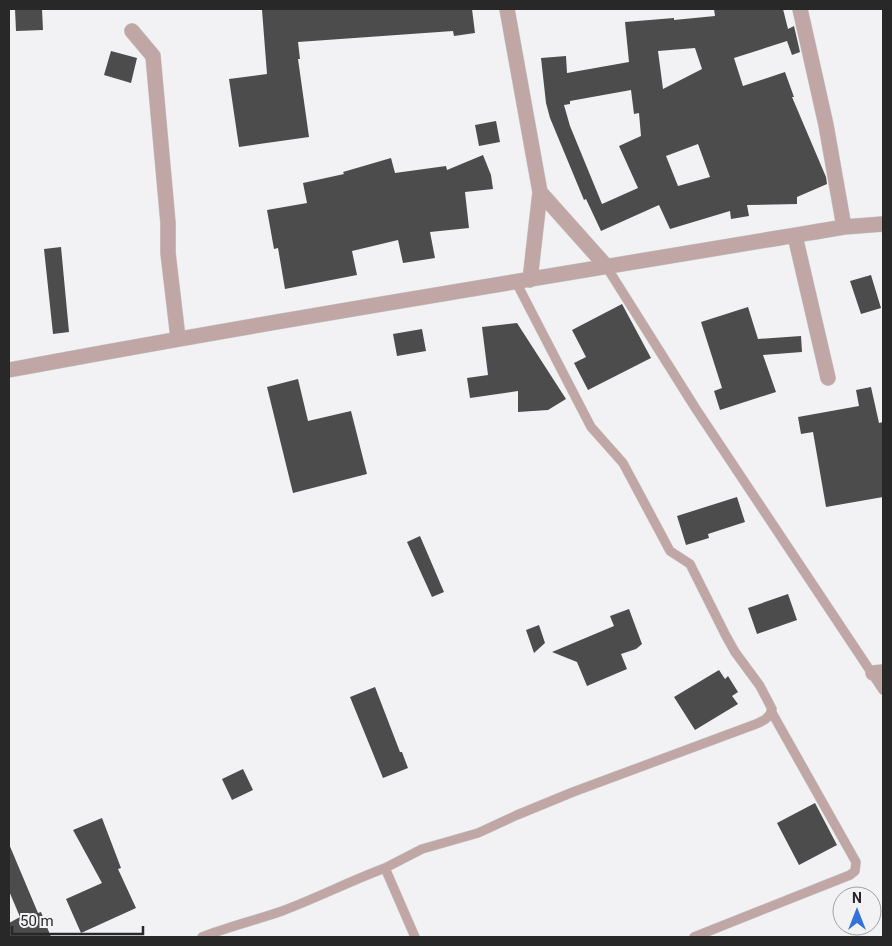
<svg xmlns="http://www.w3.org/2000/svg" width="892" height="946" font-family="Roboto,sans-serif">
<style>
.building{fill:#4d4c4d;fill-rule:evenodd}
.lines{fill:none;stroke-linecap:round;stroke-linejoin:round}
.service-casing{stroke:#cececf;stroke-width:10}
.minor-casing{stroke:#cececf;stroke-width:16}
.service{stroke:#c0a7a6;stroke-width:9}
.minor{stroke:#c0a7a6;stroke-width:15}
</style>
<rect width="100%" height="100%" fill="#f2f2f4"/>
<path class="building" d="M 15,9 L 42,9 L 43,30 L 16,31 Z
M 287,9 L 472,9 L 475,33 L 454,36 L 453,31 L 298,42 L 300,59 L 298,59 L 309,137 L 239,147 L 229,79 L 267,74 L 262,10 Z
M 714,9 L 783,9 L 788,29 L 794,26 L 800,52 L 792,55 L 787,41 L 734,58 L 743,86 L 785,72 L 794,97 L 792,97 L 826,177 L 827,184 L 797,197 L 797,204 L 747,205 L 749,216 L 731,219 L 730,211 L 670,229 L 659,205 L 601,231 L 586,199 L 584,200 L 550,118 L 546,103 L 541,58 L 566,56 L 567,73 L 629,62 L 625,22 L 674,18 L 674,20 L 715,16 ZM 695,48 L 702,69 L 663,89 L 658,51 ZM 631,90 L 634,114 L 639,113 L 641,136 L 619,146 L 638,188 L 602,204 L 570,126 L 564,105 L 570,104 L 570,101 ZM 698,144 L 710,177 L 678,186 L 666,156 Z
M 111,51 L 137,58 L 131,83 L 104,75 Z
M 496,121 L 500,142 L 479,146 L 475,125 Z
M 483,155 L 491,175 L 493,189 L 465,192 L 469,228 L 430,232 L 435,258 L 403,263 L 398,240 L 352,251 L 357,275 L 285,289 L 278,248 L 274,249 L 267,210 L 307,203 L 303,183 L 344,174 L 343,172 L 391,158 L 395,173 L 446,166 L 447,170 Z
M 61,247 L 69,332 L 53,334 L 44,249 Z
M 871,275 L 881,308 L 861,314 L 850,281 Z
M 622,304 L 651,358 L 588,390 L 574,363 L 586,357 L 572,330 Z
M 748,307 L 758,339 L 801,336 L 802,352 L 763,355 L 776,392 L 720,410 L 714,391 L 722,388 L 701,322 Z
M 517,323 L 566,399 L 548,410 L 518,412 L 518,391 L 470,398 L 467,378 L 488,375 L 482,327 Z
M 422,329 L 426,351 L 397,356 L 393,334 Z
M 298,379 L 308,421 L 351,411 L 367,474 L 293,493 L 267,387 Z
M 871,387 L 879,423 L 883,422 L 883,497 L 826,507 L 813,432 L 801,434 L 798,417 L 859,406 L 856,390 Z
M 737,497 L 745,522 L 708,534 L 709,538 L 686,545 L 677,516 Z
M 420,536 L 444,592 L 432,597 L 407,542 Z
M 788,594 L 797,620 L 757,634 L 748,608 Z
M 629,609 L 642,644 L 636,649 L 621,654 L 627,669 L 587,686 L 577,662 L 552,652 L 614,626 L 610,616 Z
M 539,625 L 545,643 L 534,653 L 526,630 Z
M 719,670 L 725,679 L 728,676 L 738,692 L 732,696 L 738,704 L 695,730 L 674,697 Z
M 375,687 L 400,752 L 402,752 L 408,768 L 383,778 L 350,697 Z
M 243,769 L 253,790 L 232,800 L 222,779 Z
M 815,803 L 837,845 L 799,865 L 777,823 Z
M 102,818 L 121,868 L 118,869 L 136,908 L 81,933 L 66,899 L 102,883 L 73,830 Z
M 9,844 L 38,913 L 41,912 L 51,937 L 9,937 L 9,923 L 20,917 L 9,891 Z"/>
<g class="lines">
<g class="service-casing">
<path id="service" d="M 606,266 L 696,409 L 883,690
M 385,868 L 422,849 L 478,833 L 517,815 L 573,792 L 756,724 C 763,721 770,718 772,709 L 760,686 L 735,652 L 726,636 L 690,564 L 670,551 L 623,463 L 591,427 L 516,282
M 202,937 C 228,927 256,920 282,911 C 317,898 350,881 385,868 L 415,937
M 694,937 L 850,875 L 855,871 L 856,862 L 771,711"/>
</g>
<g class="minor-casing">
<path id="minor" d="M 507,9 L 540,192 L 530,280
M 800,9 L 826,125 L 844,227
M 132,31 L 153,56 L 168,223 L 168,253 L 178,338
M 540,192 L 606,266
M 795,236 L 828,378
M 9,370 C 286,318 565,274 844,227 L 883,224
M 873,673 L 883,672"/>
</g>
<use href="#service" class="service"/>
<use href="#minor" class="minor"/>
</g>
<rect width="892" height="946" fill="none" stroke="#282829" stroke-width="20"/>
<g transform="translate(857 911)"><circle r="24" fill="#f2f2f4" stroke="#a1a1a3"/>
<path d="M0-4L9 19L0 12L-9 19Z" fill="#3470de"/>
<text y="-8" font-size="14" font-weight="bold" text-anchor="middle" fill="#282829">N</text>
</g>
<path d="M12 926v8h131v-8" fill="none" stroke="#282829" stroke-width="2.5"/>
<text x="20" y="926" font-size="15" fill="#282829" stroke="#f2f2f4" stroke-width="4" paint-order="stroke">50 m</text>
</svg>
